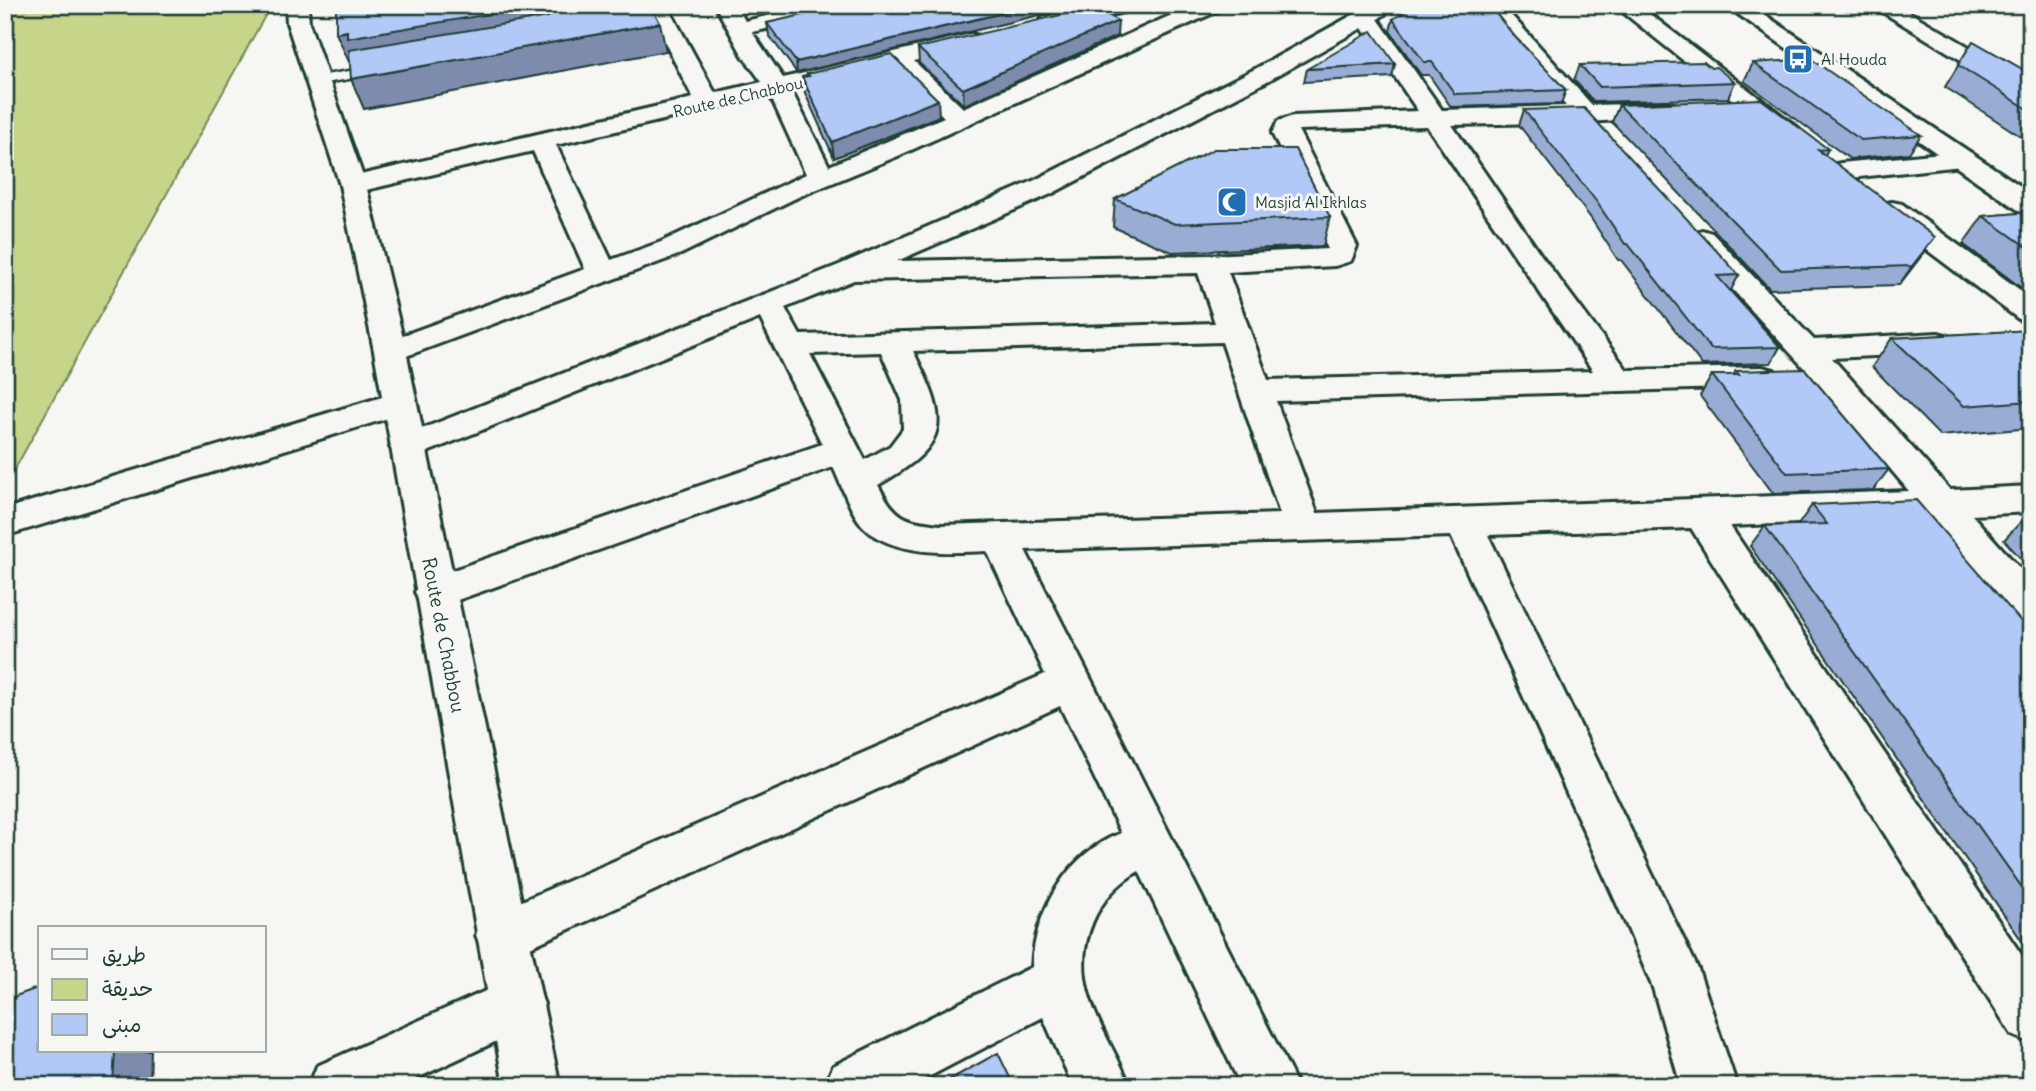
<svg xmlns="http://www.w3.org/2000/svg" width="2036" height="1091" font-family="Delius,'Playpen Sans Arabic',sans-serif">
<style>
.green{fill:#c6d589;stroke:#72895e;stroke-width:2}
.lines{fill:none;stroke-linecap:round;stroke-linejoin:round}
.lane-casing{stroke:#1f3d34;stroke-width:5}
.street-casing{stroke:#1f3d34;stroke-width:6}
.secondary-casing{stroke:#1f3d34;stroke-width:6}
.lane{fill:#f6f6f2;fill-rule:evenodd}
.street{fill:#f6f6f2;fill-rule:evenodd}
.secondary{fill:#f6f6f2;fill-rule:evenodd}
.wall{fill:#99acd4;stroke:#1f3d34;stroke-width:2}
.shaded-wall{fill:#7d8cad;stroke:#1f3d34;stroke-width:2}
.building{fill:#b2c8f7;stroke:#1f3d34;stroke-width:2}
.labels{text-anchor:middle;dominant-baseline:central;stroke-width:6;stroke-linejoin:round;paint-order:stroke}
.far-poi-label{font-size:16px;fill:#1f3d34;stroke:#f6f6f2;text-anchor:start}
.far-street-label{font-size:16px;fill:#1f3d34;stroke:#f6f6f2}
.street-label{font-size:19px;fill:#1f3d34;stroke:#f6f6f2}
</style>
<rect width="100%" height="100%" fill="#f6f6f2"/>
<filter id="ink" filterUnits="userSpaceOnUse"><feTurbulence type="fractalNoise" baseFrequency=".0143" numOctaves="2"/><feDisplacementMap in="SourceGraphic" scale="14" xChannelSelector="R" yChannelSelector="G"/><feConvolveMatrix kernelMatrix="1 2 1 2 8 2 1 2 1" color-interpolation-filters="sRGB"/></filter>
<g filter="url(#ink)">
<path class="green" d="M 5,5 L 271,5 L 5,487 Z"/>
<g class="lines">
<g class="lane-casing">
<path id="lane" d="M 544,5 L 556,5 L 567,29 C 566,37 562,40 554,42 L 547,38 L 555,29 Z
M 380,66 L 385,67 L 385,73 L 319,84 L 312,80 L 319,76 Z"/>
</g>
<g class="street-casing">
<path id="street" d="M 646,5 L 667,5 L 715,93 L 762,82 L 743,56 L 715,5 L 736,5 L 745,21 L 815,5 L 855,5 L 853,10 L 752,32 L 783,78 L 971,34 L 979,36 L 982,41 L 979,46 L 914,61 L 963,108 L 1194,5 L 1222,5 L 1220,10 L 898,156 L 798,197 L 681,254 L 401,358 L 390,361 L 379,358 L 374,351 L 379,344 L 585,269 L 533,151 L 353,193 L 343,191 L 340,185 L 343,179 L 693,98 ZM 892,66 L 944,117 L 829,166 L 791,90 ZM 770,95 L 806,174 L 661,242 L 611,260 L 556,145 Z
M 1096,5 L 1133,5 L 1131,10 L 1050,30 L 1042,28 L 1039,23 L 1042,18 Z
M 1371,5 L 1397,5 L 1378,19 L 1442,110 L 1566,106 L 1480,5 L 1502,5 L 1592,105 L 1669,103 L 1678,105 L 1681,110 L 1678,115 L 1669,117 L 1587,122 L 1452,125 L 1541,255 L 1627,370 L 1762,367 L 1774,370 L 1779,377 L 1774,384 L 1762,387 L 1276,401 L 1317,513 L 1909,491 L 1817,382 L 1692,245 L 1688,239 L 1692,233 L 1702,230 L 1712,233 L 1814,340 L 1938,333 L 1949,336 L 1954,343 L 1949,350 L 1938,353 L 1832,358 L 1950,490 L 2031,486 L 2031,512 L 1972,515 L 2031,581 L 2031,623 L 2017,619 L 1930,517 L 1730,526 L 2031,969 L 2031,1043 L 2012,1035 L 1691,528 L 1488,535 L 1698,969 L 1737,1086 L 1681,1086 L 1653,988 L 1626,924 L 1451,536 L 1025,550 L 1298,1086 L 1241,1086 L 1139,871 C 1096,895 1075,944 1088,992 C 1097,1025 1117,1054 1130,1086 L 1073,1086 L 1043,1017 L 911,1086 L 825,1086 L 833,1066 L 1032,967 C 1035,910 1067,854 1121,833 L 1060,706 L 519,952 L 501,960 L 483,952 L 476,935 L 483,918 L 1045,674 L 987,551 C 951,553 893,556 865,528 C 851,515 841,483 833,467 L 449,603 L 435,607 L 421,603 L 415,592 L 421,581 L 822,444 L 760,318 L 420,455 L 408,459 L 396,455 L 390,447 L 396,439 L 839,265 L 1031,182 L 1255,69 ZM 1362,28 L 1418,111 L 1293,116 L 1278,121 L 1272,133 L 1328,249 L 1210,255 L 897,261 L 1051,194 L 1271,79 ZM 1427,126 L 1593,371 L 1268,380 L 1228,272 L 1335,266 L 1351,261 L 1357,246 L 1298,130 ZM 1198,273 L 1215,323 L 800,335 L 785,308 L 854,280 ZM 1222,342 L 1280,514 L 941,525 C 903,521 896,518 878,485 C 952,443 949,422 913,351 ZM 881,352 L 902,400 L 903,429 L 890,446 L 865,460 L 810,354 Z
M 1614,5 L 1638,5 L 1797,127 L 1801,132 L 1797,137 L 1788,140 L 1779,137 Z
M 1871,5 L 1897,5 L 2031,83 L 2031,100 L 2023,98 Z
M 1962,151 L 1971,153 L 1975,159 L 1971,165 L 1841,179 L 1832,177 L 1828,171 L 1832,165 L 1841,163 Z
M 1892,202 L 1902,204 L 2031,298 L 2031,322 L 2020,320 L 1882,216 L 1878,210 L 1882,204 Z
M 399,392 L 411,395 L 416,403 L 411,411 L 5,536 L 5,509 Z
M 517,977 L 536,985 L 544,1004 L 536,1023 L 400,1086 L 309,1086 L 317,1066 Z"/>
</g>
<g class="secondary-casing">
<path id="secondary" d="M 286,5 L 308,5 L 309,23 L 366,185 L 406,351 L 560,1086 L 504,1086 L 374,351 L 340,185 L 287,23 Z
M 1725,5 L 1750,5 L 2031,193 L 2031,214 L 2021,212 Z"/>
</g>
<use href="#lane" class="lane"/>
<use href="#street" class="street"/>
<use href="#secondary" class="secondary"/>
</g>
<path class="wall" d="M 1073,7 L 797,73 L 769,35 L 767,23 Z
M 1393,19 L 1516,38 L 1566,90 L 1561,104 L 1451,107 L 1429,75 L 1421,75 L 1390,31 Z
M 1117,36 L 964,105 L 919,63 L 918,48 Z
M 1973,41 L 2031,74 L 2031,143 L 1945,87 Z
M 1753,63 L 1921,135 L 1909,153 L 1850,159 L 1744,81 Z
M 1395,64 L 1392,77 L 1304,82 L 1307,69 Z
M 1580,65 L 1711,68 L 1735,82 L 1728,98 L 1594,102 L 1574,80 Z
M 807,74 L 939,116 L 834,158 L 805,93 L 802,77 L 807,76 Z
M 1619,105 L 1828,149 L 1825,155 L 1922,255 L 1899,285 L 1770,289 L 1612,122 Z
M 1524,110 L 1739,275 L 1731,290 L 1780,347 L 1771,363 L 1702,365 L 1621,260 L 1618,260 L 1590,217 L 1519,125 Z
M 1115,199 L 1330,217 L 1323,246 L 1172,252 L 1113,227 Z
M 2031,212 L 2031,295 L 1963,244 L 1983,216 Z
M 2031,330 L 2031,428 L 1940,436 L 1872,367 L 1892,338 Z
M 1736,371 L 1889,469 L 1873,490 L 1773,493 L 1700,396 L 1712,375 L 1733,375 Z
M 1812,505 L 2031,633 L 2031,954 L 1750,546 L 1765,526 L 1798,525 Z
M 2027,515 L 2031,515 L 2031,570 L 2004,540 Z"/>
<path class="shaded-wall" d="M 539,5 L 545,5 L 552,28 L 349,62 L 336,33 Z
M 1036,5 L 1073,5 L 1073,7 L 797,73 L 796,62 Z
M 1118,21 L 1117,36 L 964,105 L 963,89 Z
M 660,23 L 666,51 L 364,109 L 351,79 Z
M 938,100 L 939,116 L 834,158 L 832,142 Z
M 1935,237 L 1922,255 L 1899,285 L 1912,266 Z
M 115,1051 L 151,1051 L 150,1086 L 108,1086 Z"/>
<path class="building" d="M 336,5 L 539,5 L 537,6 L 347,38 L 347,31 L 336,33 Z
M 560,5 L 651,5 L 660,23 L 351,79 L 349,50 L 548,17 L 558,11 Z
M 847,5 L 1036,5 L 796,62 L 767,23 Z
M 1416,5 L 1489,5 L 1516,38 L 1566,90 L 1455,94 L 1432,62 L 1424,62 L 1393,19 Z
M 1095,7 L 1118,21 L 963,89 L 918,48 Z
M 1372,31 L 1395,64 L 1307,69 Z
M 1973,41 L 2031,74 L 2031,111 L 1958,65 Z
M 891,54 L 938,100 L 832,142 L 802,77 L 809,76 L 807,74 Z
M 1811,59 L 1921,135 L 1861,140 L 1753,63 Z
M 1704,62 L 1711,68 L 1716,67 L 1735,82 L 1600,87 L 1580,65 Z
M 1761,99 L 1828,149 L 1818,150 L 1935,237 L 1912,266 L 1781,270 L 1619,105 Z
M 1584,108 L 1739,275 L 1717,276 L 1780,347 L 1711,349 L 1628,244 L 1625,244 L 1596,201 L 1524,110 Z
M 1214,149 L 1295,149 L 1330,217 L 1175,224 L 1115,199 Z
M 2031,212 L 2031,250 L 1983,216 Z
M 2031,330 L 2031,401 L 1964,406 L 1892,338 Z
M 1805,369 L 1889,469 L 1787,473 L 1712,375 L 1739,375 L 1736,371 Z
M 1916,500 L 2031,633 L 2031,900 L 1765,526 L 1827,524 L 1812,505 Z
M 40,987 L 40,1051 L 115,1051 L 113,1084 L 108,1086 L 5,1086 L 5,1000 Z
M 998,1053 L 1014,1086 L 938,1086 Z"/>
</g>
<defs>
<g id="bus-square" transform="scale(1.575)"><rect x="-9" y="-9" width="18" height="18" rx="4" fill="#1f6fb2" stroke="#f6f6f2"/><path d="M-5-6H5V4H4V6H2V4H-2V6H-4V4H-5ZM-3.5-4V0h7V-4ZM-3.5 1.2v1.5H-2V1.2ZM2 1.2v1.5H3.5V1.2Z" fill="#fff"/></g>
<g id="mosque-square" transform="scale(1.575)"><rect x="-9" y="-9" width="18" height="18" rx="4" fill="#1f6fb2" stroke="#f6f6f2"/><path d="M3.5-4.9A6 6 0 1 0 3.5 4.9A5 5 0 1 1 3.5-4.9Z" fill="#fff"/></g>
</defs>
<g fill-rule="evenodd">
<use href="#bus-square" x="1798" y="59"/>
<use href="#mosque-square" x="1232" y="202"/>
</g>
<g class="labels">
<g class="far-poi-label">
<text x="1821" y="59">Al Houda</text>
<text x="1255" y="202">Masjid Al Ikhlas</text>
</g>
<g class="far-street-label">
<text transform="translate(738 97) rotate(-13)">Route de Chabbou</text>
</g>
<g class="street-label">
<text transform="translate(444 635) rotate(79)">Route de Chabbou</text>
</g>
</g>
<rect width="2036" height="1091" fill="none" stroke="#f6f6f2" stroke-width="28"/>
<rect x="14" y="14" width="2008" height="1063" fill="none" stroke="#1f3d34" stroke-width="2.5" filter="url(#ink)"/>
<rect x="38" y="926" width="228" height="126" fill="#f6f6f2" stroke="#a0aca6" stroke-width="2"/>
<rect x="52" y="949" width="35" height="10" fill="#f6f6f2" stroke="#a0aca6" stroke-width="2"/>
<text x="102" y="962" font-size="21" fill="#1f3d34">طريق</text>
<rect x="52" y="979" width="35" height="21" fill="#c6d589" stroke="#a0aca6" stroke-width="2"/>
<text x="102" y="996" font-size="21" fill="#1f3d34">حديقة</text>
<rect x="52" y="1014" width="35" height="21" fill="#b2c8f7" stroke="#a0aca6" stroke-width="2"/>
<text x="102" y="1032" font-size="21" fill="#1f3d34">مبنى</text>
</svg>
